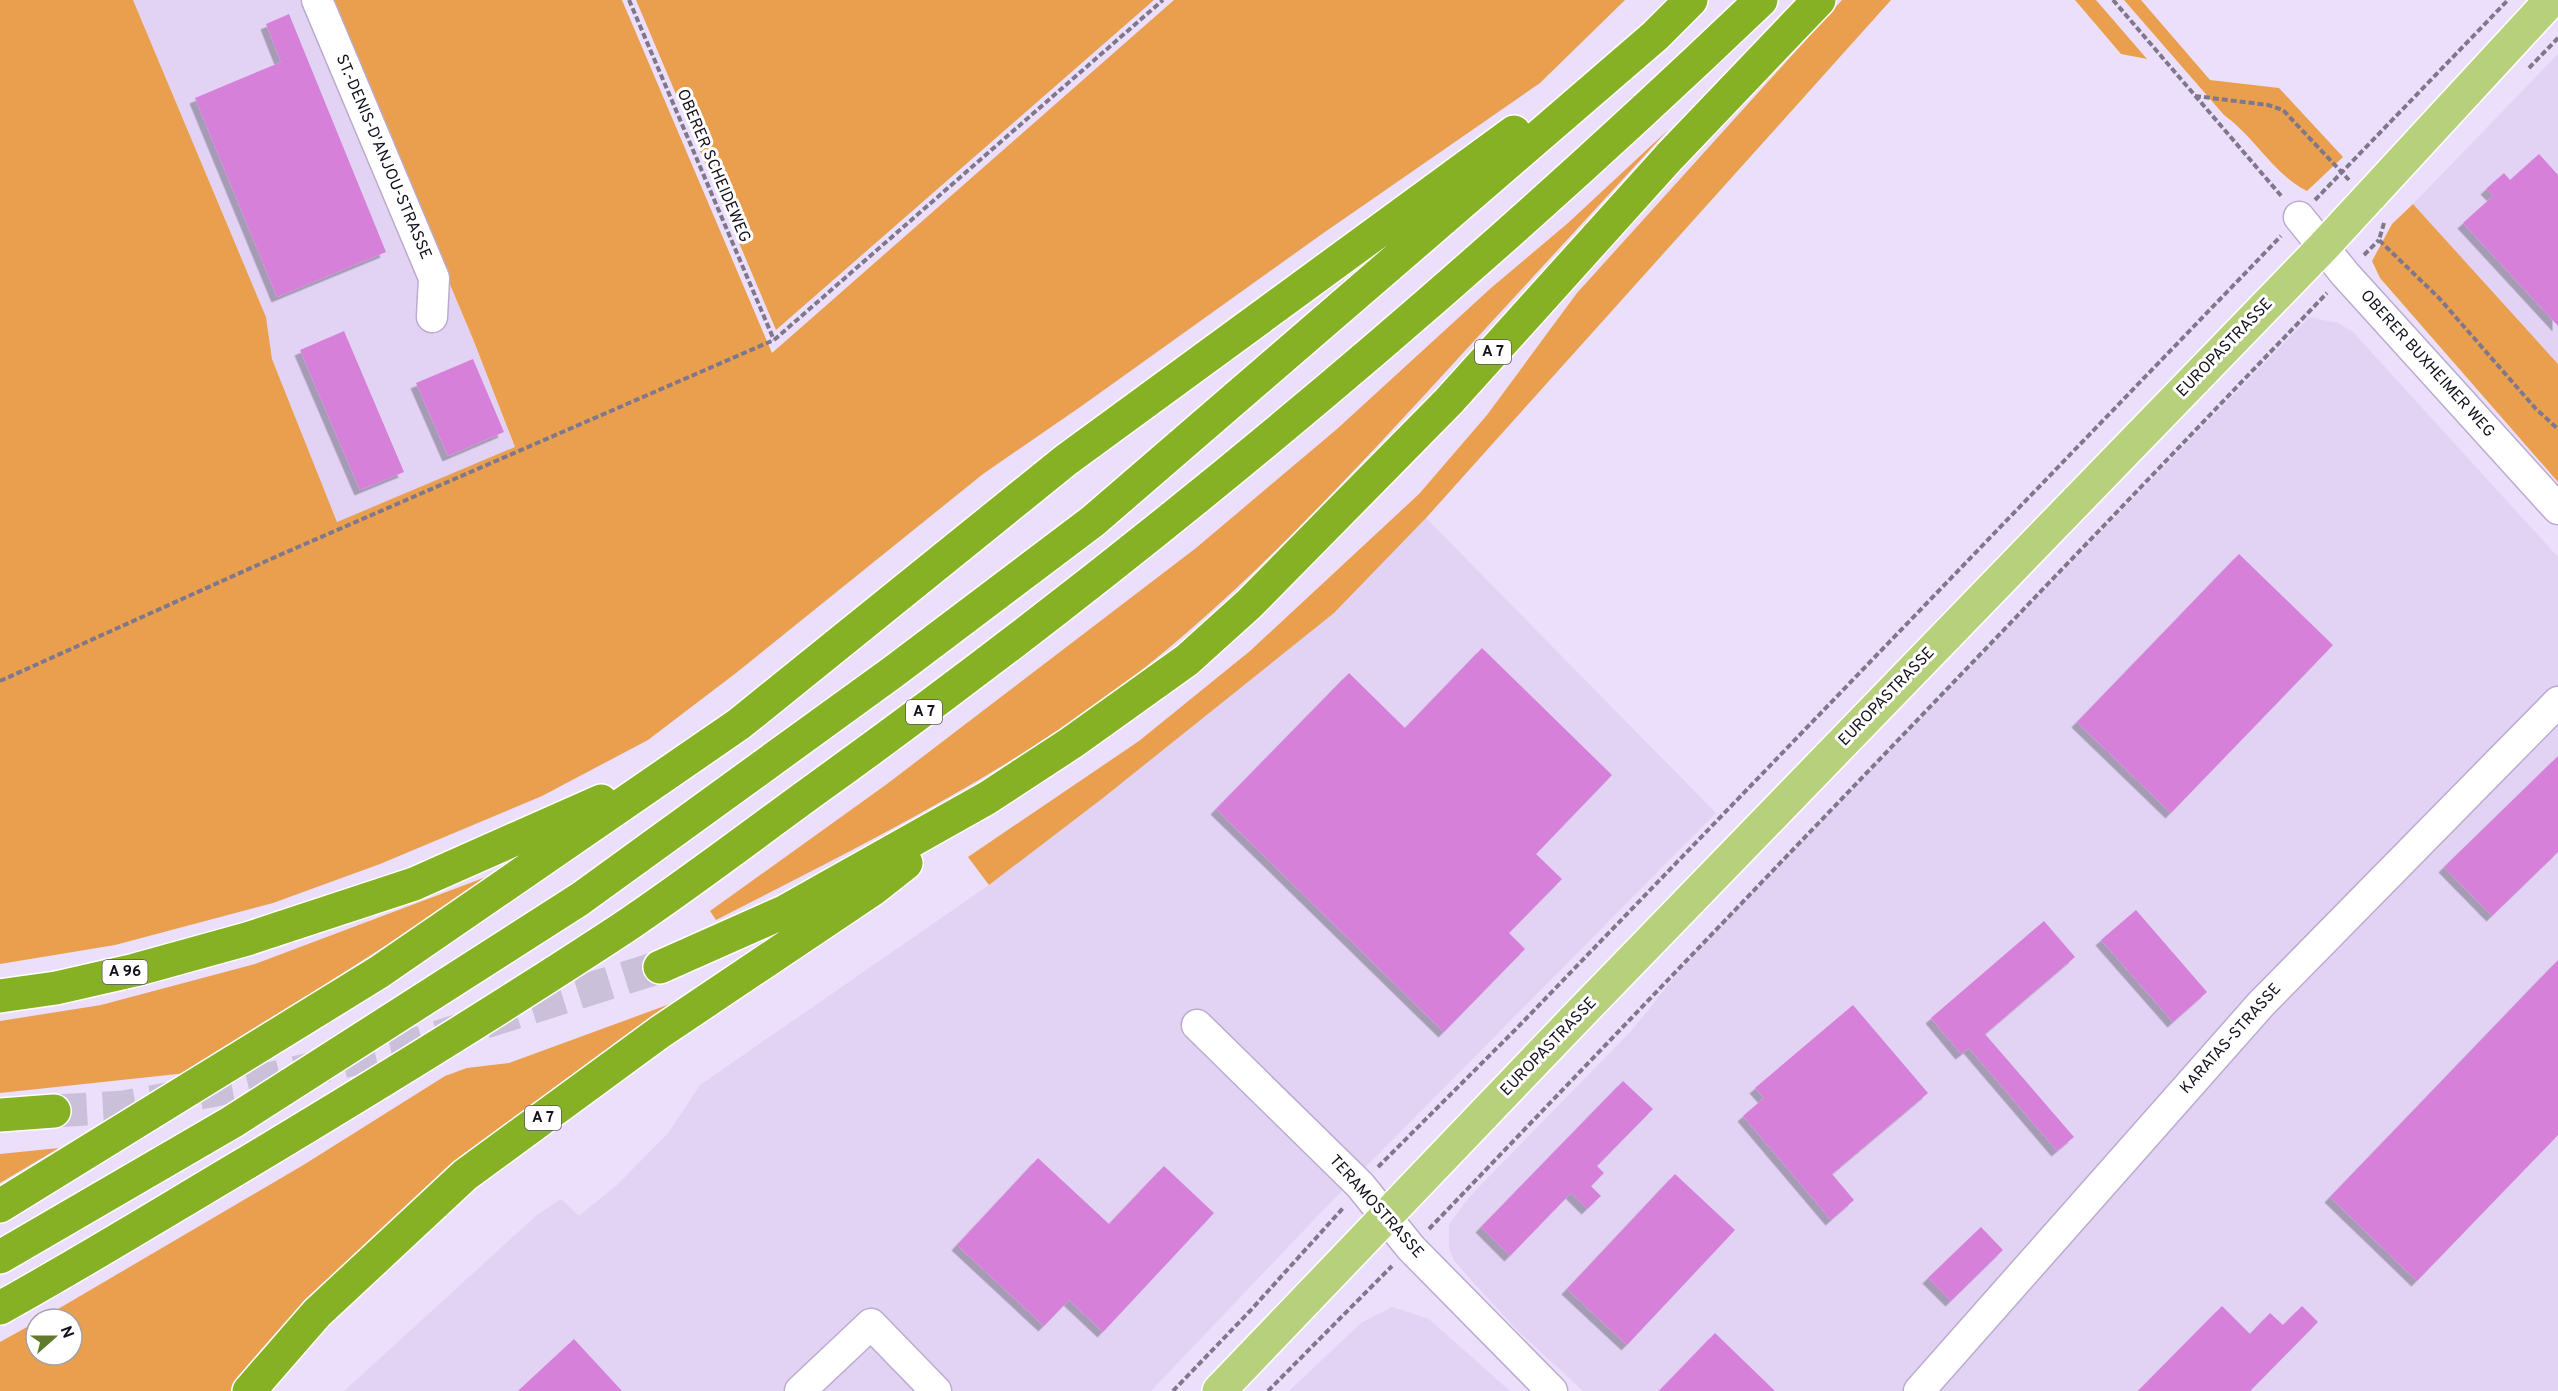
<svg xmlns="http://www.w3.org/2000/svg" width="2558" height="1391" font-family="Overpass,sans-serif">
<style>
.built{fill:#e2d3f5}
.green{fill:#ea9f4f}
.building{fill:#d780da;filter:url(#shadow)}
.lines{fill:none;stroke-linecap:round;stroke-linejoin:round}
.highway-tunnel{stroke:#cbc0da;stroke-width:33;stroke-dasharray:33 16;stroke-linecap:butt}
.minor-casing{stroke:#bbabcd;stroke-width:33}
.major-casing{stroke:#fff;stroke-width:36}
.highway-casing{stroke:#fff;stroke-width:36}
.path{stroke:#7f778b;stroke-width:4;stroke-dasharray:6 3;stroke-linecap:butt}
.minor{stroke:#fff;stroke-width:30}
.major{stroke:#b6d07c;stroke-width:33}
.highway{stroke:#86b124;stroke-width:33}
.labels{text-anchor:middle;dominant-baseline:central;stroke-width:6;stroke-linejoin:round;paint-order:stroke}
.shield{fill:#fff;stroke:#5c5861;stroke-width:1.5}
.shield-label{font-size:15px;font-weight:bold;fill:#16111d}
.street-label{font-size:16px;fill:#16111d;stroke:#fff}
</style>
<defs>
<filter id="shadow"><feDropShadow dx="-5.5" dy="5.5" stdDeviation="0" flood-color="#0004"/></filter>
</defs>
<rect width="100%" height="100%" fill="#ebdffb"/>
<path class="built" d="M 133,0 L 330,0 L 473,339 L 515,448 L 337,522 L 272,359 L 266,317 Z
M 2558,54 L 2558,364 L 2413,204 Z
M 2309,317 L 2338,323 L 2353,332 L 2558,557 L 2558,1391 L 1583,1391 L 1517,1330 L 1454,1261 L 1449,1248 L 1449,1224 L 1471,1195 L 1632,1030 L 1693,954 Z
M 1426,518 L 1716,813 L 1329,1204 L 1151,1391 L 344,1391 L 538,1214 L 561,1199 L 579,1216 L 618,1184 L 669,1132 L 700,1085 L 989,885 L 1103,798 L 1334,613 Z
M 1392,1307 L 1429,1319 L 1510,1391 L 1289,1391 L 1361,1323 Z"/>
<path class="green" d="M 0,0 L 133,0 L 266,317 L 272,359 L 337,522 L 515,447 L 473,339 L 330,0 L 622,0 L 772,353 L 1174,0 L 1625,0 L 1540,83 L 1322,234 L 1083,405 L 983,474 L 736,673 L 648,740 L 542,796 L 380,864 L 273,903 L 115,945 L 0,964 Z
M 636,0 L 1154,0 L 776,330 Z
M 1842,0 L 1891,0 L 1426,518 L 1334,613 L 1103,798 L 989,885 L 968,857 L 1139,741 L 1250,651 L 1419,494 L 1487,415 L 1577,293 Z
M 2075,0 L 2096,0 L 2147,59 L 2121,54 Z
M 2124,0 L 2141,0 L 2210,80 L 2279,88 L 2343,157 L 2307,191 C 2273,174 2255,137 2224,115 Z
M 1668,130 C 1589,216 1510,302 1430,389 C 1342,484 1254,579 1153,661 C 1020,768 866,843 716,920 L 710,911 L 887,784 L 1196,548 L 1337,429 L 1491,288 L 1568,223 Z
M 2413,204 L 2558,364 L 2558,482 L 2380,278 L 2372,261 L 2392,224 Z
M 502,871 L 187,1073 L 0,1093 L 0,1021 L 101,1005 L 255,964 Z
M 670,1004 L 673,1011 L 462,1163 L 374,1236 L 282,1330 L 231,1391 L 0,1391 L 0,1342 L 36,1322 L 36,1355 L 72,1355 L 72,1319 L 41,1319 L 305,1164 L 445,1076 L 467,1068 L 509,1063 Z
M 59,1148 L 0,1183 L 0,1154 Z"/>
<path class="building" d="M 289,14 L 386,252 L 277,297 L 195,98 L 281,62 L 266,24 Z
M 2539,154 L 2558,175 L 2558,326 L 2463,223 L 2493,196 L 2486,189 L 2504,173 L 2510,180 Z
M 344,331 L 404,472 L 360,490 L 300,350 Z
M 473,359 L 504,432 L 448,456 L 416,383 Z
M 2239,554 L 2333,645 L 2171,813 L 2077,722 Z
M 1482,648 L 1612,775 L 1536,854 L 1562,879 L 1509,933 L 1525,949 L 1444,1032 L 1216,809 L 1349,673 L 1405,728 Z
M 2558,756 L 2558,852 L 2492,916 L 2444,867 Z
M 2136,910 L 2207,992 L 2173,1022 L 2101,940 Z
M 2044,921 L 2075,957 L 1985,1034 L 2074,1137 L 2057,1151 L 1969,1048 L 1961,1054 L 1931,1018 Z
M 2558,960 L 2558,1135 L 2417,1281 L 2330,1197 Z
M 1853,1005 L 1928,1093 L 1832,1174 L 1854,1200 L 1831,1220 L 1743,1116 L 1764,1098 L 1755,1088 Z
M 1623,1081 L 1653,1109 L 1597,1166 L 1604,1173 L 1591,1186 L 1601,1196 L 1587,1209 L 1571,1193 L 1510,1256 L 1481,1227 Z
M 1038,1158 L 1109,1224 L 1164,1166 L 1214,1213 L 1103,1332 L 1069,1300 L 1044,1326 L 957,1245 Z
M 1675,1174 L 1735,1230 L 1627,1345 L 1567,1289 Z
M 1981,1227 L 2003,1250 L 1951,1301 L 1928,1278 Z
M 2222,1306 L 2250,1334 L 2270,1313 L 2283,1325 L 2302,1306 L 2318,1322 L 2250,1391 L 2138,1391 Z
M 1715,1333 L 1775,1391 L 1659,1391 Z
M 574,1339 L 622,1391 L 518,1391 Z"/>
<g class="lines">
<path class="highway-tunnel" d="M 54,1111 L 124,1107 L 242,1085 L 406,1047 L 660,967"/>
<g class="minor-casing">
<path id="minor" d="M 317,0 L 434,278 L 432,317
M 2299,217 L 2345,274 L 2558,509
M 1197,1025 L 1360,1185 L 1411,1248 L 1552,1391
M 800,1391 L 871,1324 L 936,1391
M 1919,1391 L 2261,1004 L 2558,702"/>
</g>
<g class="major-casing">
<path id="major" d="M 1219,1391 L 1573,1021 L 2324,246 L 2551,0"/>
</g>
<g class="highway-casing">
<path id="highway" d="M 660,967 L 786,911 L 987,798 L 1071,743 L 1187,660 L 1249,604 L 1449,401 L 1670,156 L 1819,0
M 0,996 L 56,988 L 135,970 L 247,939 L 414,884 L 601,801
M 0,1115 L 54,1111
M 0,1206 L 379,972 L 739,724 L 1066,460 L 1514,132
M 0,1257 L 232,1122 L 580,899 L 893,672 L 1093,521 L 1655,36 L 1691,0
M 0,1308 C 81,1263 159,1215 238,1168 C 368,1090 497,1011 623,928 C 690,883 755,833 820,786 C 1152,547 1466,282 1761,0
M 249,1391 L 317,1313 L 465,1175 L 660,1032 L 873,889 L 906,863"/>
</g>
<path class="path" d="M 629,0 L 774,340
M 2113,0 L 2283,198
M 2529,68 L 2558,38
M 2195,96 L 2268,105 L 2283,110 L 2349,180
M 2315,200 L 2508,0
M 2384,223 L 2379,240 L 2439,298 L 2536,409 L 2558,429
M 2364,255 L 2379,240
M 0,681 L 282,554 L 774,340 L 1163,0
M 1378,1167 L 1517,1028 L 2281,236
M 1429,1229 L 2327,293
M 1173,1391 L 1250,1311 L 1344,1207
M 1268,1391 L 1392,1266"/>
<use href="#minor" class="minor"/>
<use href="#major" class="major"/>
<use href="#highway" class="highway"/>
</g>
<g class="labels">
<g class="shield">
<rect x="1475" y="340" width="36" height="24" rx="4.5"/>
<rect x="906" y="700" width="36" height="24" rx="4.5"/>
<rect x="102.5" y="960" width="45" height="24" rx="4.5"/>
<rect x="525" y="1106" width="36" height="24" rx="4.5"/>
</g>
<g class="shield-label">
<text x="1493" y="352">A 7</text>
<text x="924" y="712">A 7</text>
<text x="125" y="972">A 96</text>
<text x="543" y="1118">A 7</text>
</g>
<g class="street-label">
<text transform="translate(383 157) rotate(67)">ST.-DENIS-D'ANJOU-STRASSE</text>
<text transform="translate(713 166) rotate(67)">OBERER SCHEIDEWEG</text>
<text transform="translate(2225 348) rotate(-46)">EUROPASTRASSE</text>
<text transform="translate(2427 364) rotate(48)">OBERER BUXHEIMER WEG</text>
<text transform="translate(1887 697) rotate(-46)">EUROPASTRASSE</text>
<text transform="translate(2231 1039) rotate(-48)">KARATAS-STRASSE</text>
<text transform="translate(1549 1047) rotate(-46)">EUROPASTRASSE</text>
<text transform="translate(1376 1207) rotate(48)">TERAMOSTRASSE</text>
</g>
</g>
<g transform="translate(54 1337) rotate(69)"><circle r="28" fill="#ffffff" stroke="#a2a0a5" stroke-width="1.5"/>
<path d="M0-4.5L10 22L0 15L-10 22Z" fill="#607b2e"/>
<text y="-9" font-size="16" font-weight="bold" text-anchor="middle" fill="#16111d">N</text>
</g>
</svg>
